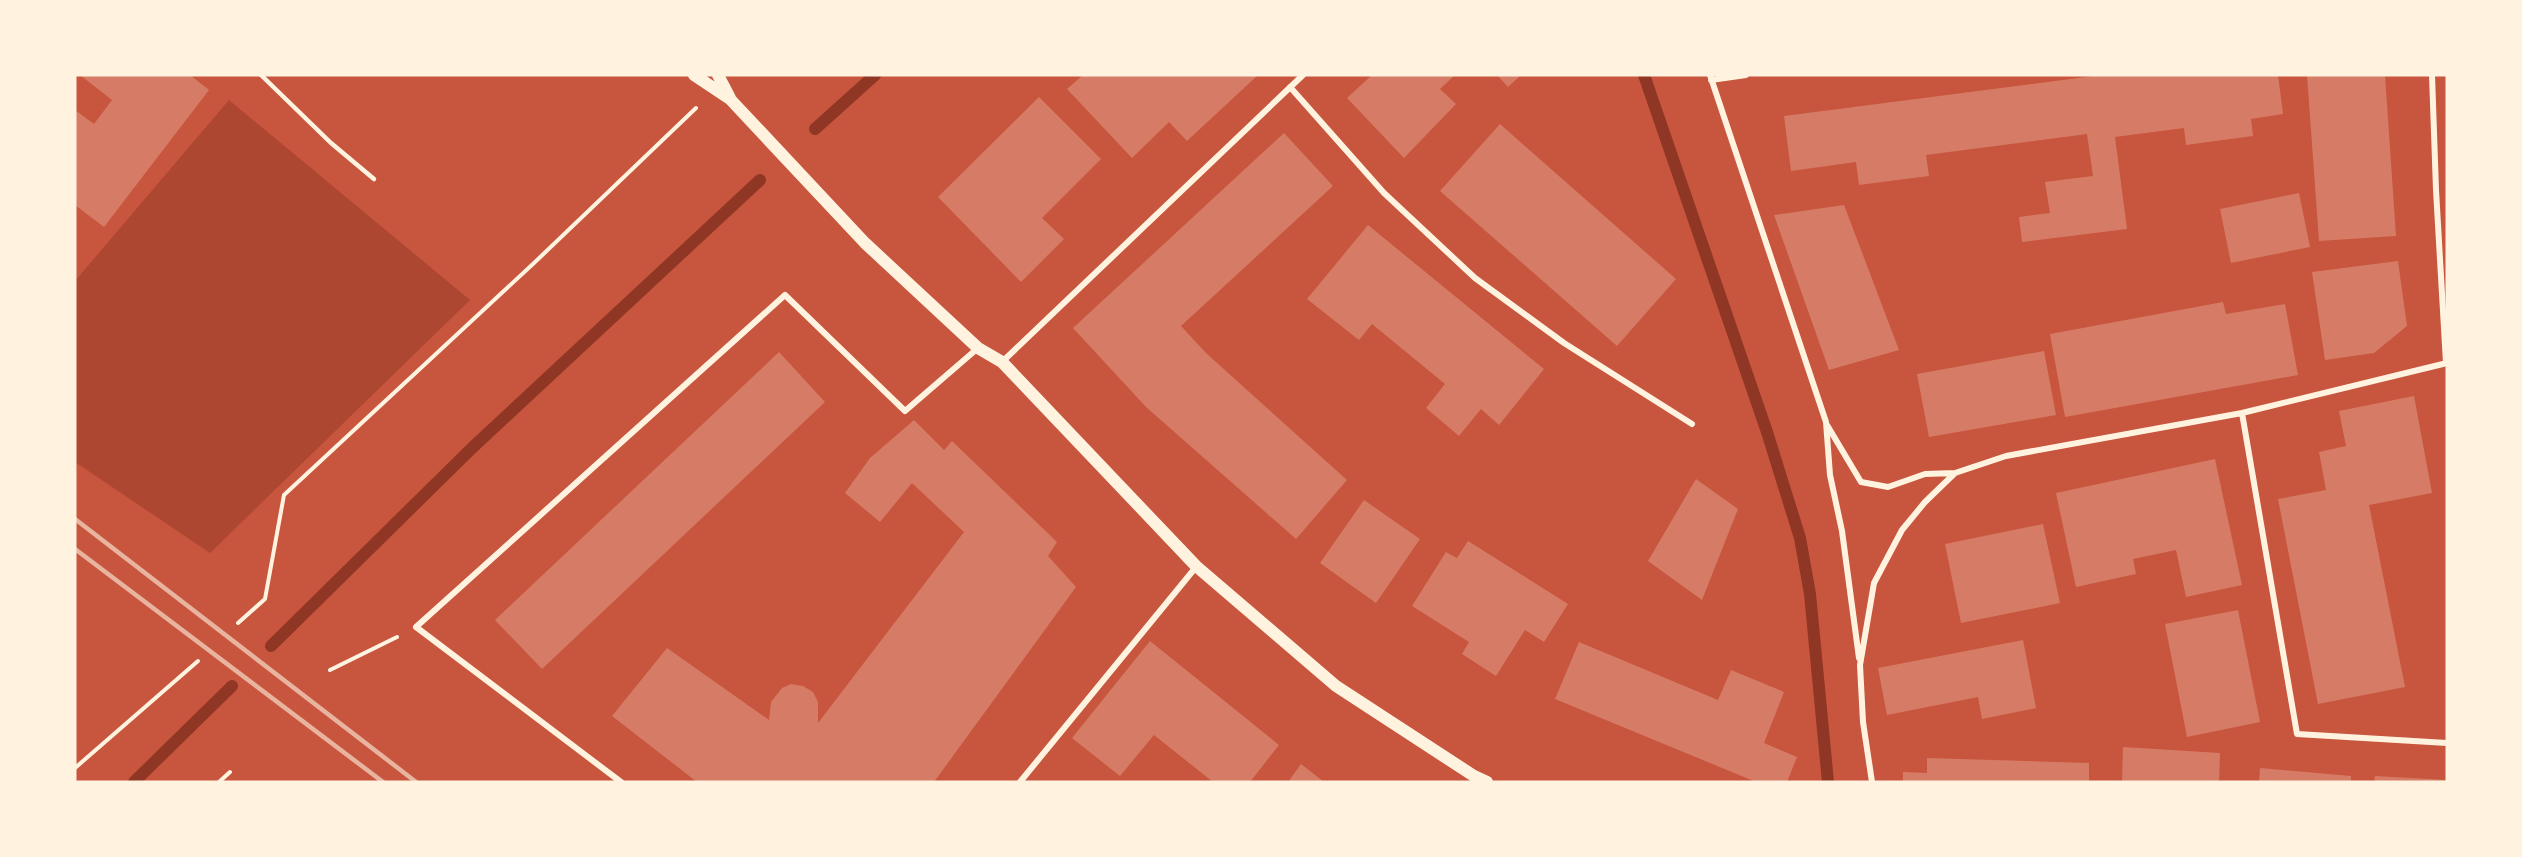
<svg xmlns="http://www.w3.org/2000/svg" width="2522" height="857" font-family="Inter,sans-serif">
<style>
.green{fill:#ae4732}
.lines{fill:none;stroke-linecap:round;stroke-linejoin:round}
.stream{stroke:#8f3625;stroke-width:12}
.building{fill:#d67c66}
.path{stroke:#fff3e0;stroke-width:4}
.service{stroke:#fff3e0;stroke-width:4.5}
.minor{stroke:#fff3e0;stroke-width:6}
.secondary{stroke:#fff3e0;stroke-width:12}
.rail{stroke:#e9b49f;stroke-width:4.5}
</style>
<rect width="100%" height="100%" fill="#c8553d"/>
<path class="green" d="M 229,100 L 470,300 L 210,553 L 75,462 L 75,281 Z"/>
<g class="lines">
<path class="stream" d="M 1644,75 L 1767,432 L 1800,538 L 1810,594 L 1828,782
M 815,129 L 875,75
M 271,646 L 472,448 L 760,180
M 134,782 L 232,686"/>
</g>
<path class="building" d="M 80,75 L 190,75 L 209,90 L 104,227 L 75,205 L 75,110 L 94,124 L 112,100 Z
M 1083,75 L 1258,75 L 1187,141 L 1169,122 L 1132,158 L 1067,89 Z
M 1372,75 L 1455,75 L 1440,89 L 1456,104 L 1404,158 L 1347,98 Z
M 1497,75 L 1521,75 L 1508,87 Z
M 2101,75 L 2278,75 L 2283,114 L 2251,119 L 2253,136 L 2186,145 L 2184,128 L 2115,137 L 2127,229 L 2022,242 L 2019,217 L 2050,213 L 2045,182 L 2093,176 L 2087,134 L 1926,155 L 1929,176 L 1859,185 L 1856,162 L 1791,171 L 1784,116 Z
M 2307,75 L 2385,75 L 2396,236 L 2319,241 Z
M 1039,97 L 1101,159 L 1042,218 L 1064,239 L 1021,282 L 938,197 Z
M 1500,124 L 1676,279 L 1617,346 L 1440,191 Z
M 1284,133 L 1333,186 L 1181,326 L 1206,353 L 1347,480 L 1296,539 L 1146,407 L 1073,328 Z
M 2299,193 L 2310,247 L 2231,263 L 2220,209 Z
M 1844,205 L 1899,350 L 1829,370 L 1774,215 Z
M 1368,225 L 1544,369 L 1499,425 L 1481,409 L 1459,436 L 1426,408 L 1445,384 L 1372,324 L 1359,340 L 1307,299 Z
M 2398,261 L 2407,326 L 2374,353 L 2325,360 L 2312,272 Z
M 2223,302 L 2226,314 L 2285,304 L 2298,375 L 2065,417 L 2050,334 Z
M 2044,351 L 2056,415 L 1929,437 L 1917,374 Z
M 779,352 L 825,402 L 542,669 L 495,620 Z
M 2414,396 L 2432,493 L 2369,505 L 2405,687 L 2318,704 L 2278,499 L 2326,490 L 2319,452 L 2346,446 L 2339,411 Z
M 914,420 L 944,450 L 952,441 L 1057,542 L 1048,556 L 1076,587 L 934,782 L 697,782 L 612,716 L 667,648 L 769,720 L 771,702 L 782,688 L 791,684 L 803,686 L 813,692 L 818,702 L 818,723 L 964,532 L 912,483 L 880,522 L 845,493 L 870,458 Z
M 2215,459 L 2242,585 L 2186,597 L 2176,550 L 2133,559 L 2136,574 L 2076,587 L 2056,493 Z
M 1696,479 L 1738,509 L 1702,600 L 1648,561 Z
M 1364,500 L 1420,539 L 1376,603 L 1320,563 Z
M 2043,524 L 2060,603 L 1961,623 L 1945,544 Z
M 1468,541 L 1568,604 L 1544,642 L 1525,630 L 1496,676 L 1462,654 L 1469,642 L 1412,606 L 1446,552 L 1457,558 Z
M 2238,610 L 2260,722 L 2187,737 L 2165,624 Z
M 2023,640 L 2036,708 L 1982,719 L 1978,697 L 1887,715 L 1878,668 Z
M 1150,641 L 1279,745 L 1250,782 L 1213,782 L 1154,735 L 1120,776 L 1072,738 Z
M 1579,642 L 1718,700 L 1731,670 L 1784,692 L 1764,743 L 1797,757 L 1787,782 L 1756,782 L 1555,699 Z
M 2123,747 L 2220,753 L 2219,782 L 2122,782 Z
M 1927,758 L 2089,763 L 2089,782 L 1903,782 L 1903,772 L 1927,773 Z
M 1301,764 L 1324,782 L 1288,782 Z
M 2260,768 L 2351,776 L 2351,782 L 2259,782 Z
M 2375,776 L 2447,780 L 2447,782 L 2374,782 Z"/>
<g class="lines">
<path class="path" d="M 238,623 L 265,599 L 284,495 L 534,263 L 696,108
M 330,670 L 397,637
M 75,768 L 198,661
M 219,782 L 230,772"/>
<path class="service" d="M 261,75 L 331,143 L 374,179"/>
<path class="minor" d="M 1710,75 L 1826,422 L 1830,475 L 1842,531 L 1859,658
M 2432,75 L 2436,190 L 2446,363
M 1711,80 L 1746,75
M 1290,87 L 1384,193 L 1475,278 L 1564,343 L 1692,424
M 1002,362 L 1303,75
M 2242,413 L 2297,734 L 2447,743
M 1827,425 L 1861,482 L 1888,487 L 1925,474 L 1955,473
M 621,782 L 416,627 L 785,295 L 905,411 L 978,348
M 1020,782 L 1196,567
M 1872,782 L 1863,722 L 1860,665 L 1874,583 L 1902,530 L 1925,502 L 1955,473 L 2006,456 L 2242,413 L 2447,363"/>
<path class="secondary" d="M 694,75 L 730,99 L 865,243 L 978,348 L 1002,362 L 1196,566 L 1336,686 L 1474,776 L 1487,782
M 718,75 L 730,98"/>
<path class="rail" d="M 75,519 L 416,782
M 75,549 L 383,782"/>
</g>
<rect width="2522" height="857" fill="none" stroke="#fff3e0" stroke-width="153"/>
</svg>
